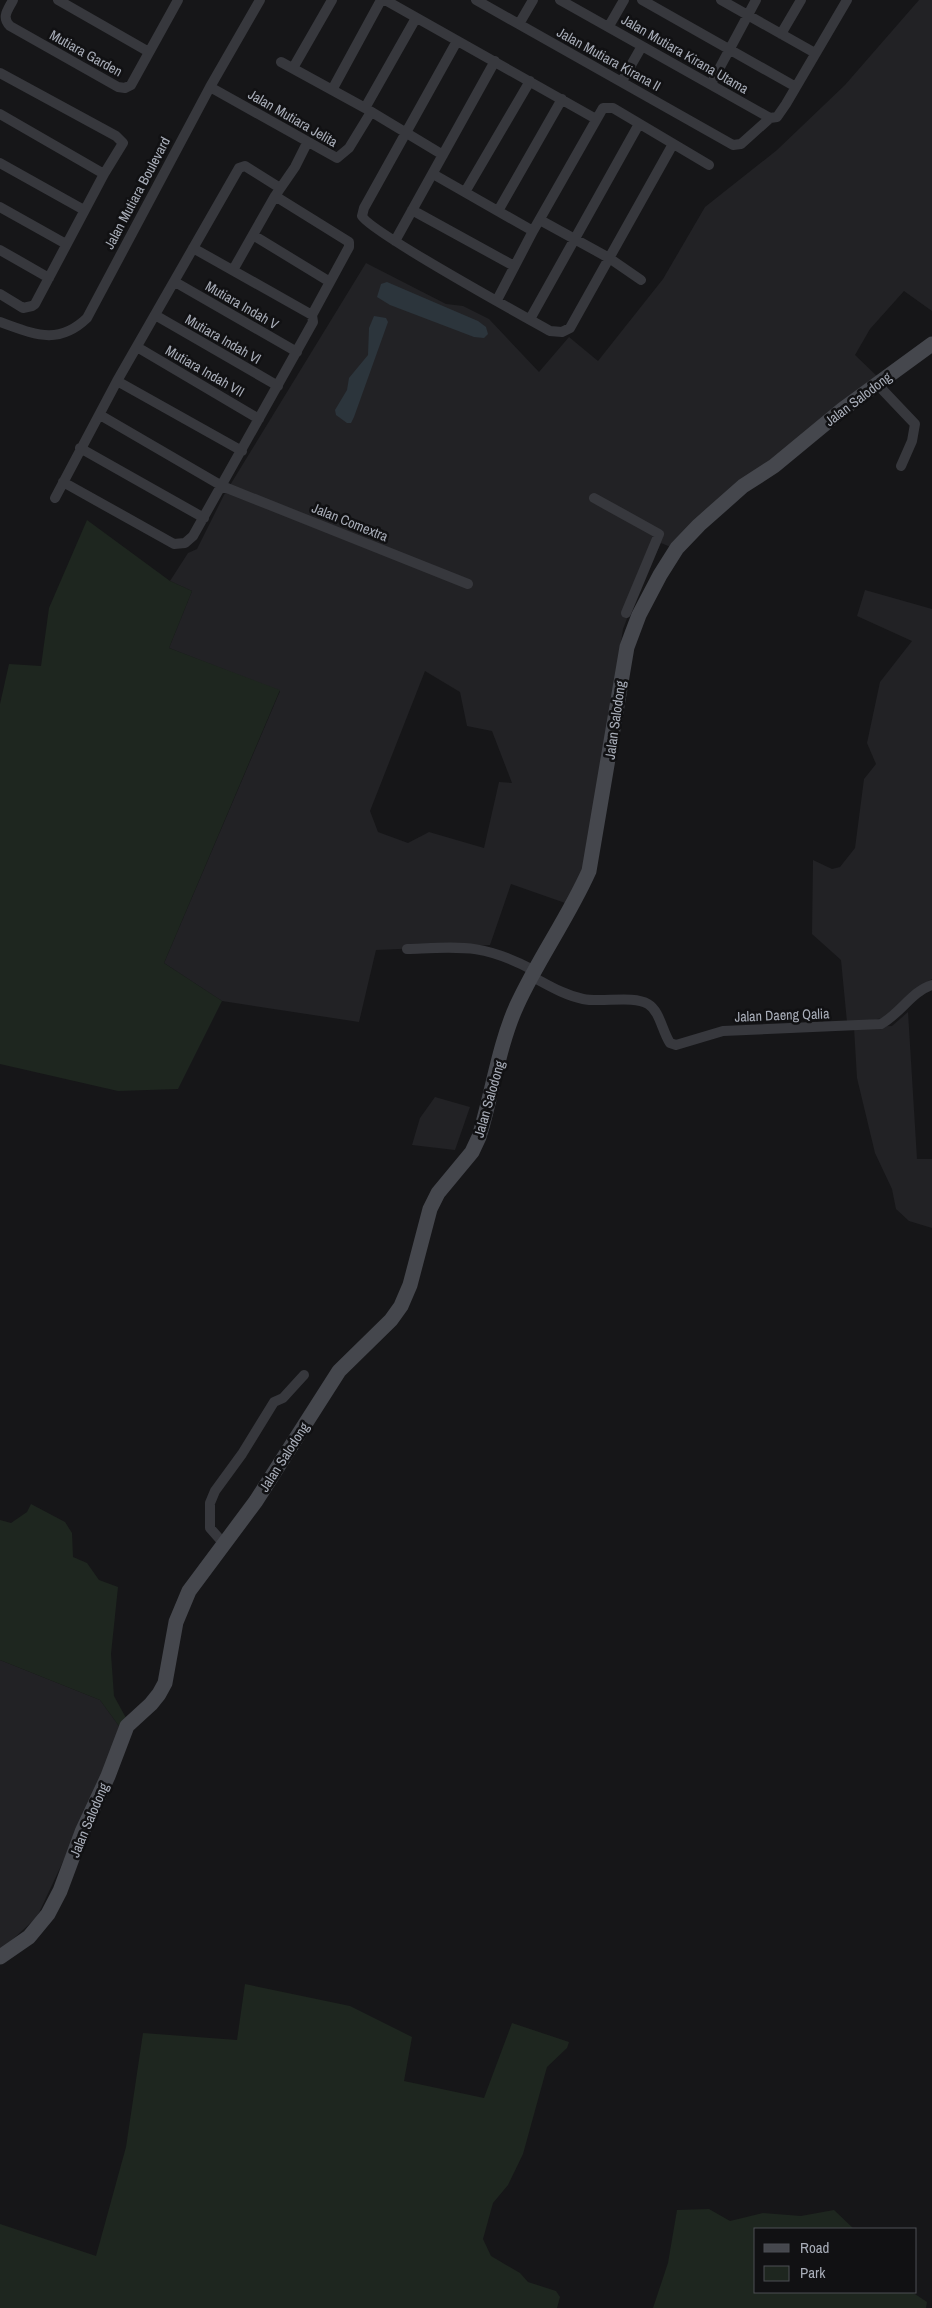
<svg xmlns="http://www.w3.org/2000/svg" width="932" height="2308" font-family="'Archivo Narrow',sans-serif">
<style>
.built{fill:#222225;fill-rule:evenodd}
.green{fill:#1e261f}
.water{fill:#2c353c}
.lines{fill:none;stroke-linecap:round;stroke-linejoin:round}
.street{stroke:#37383d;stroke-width:10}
.secondary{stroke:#45474d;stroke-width:15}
.labels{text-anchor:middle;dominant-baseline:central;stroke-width:5;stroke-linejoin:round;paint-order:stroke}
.street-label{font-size:14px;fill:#a8adb8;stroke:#111113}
</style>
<rect width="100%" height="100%" fill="#161618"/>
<path class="built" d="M 919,0 L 932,0 L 932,311 L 904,291 L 870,329 L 855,355 L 880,379 L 673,548 L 661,543 L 637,593 L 623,629 L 588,859 L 568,904 L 511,884 L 490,945 L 376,950 L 359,1022 L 222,1001 L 164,963 L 280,691 L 169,648 L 192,591 L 170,581 L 188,553 L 197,549 L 224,495 L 366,263 L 446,304 L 463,306 L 489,319 L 539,372 L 569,337 L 598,361 L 663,279 L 705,207 L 777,150 L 845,85 ZM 425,671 L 460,692 L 467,726 L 492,731 L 512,783 L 499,782 L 484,848 L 429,832 L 408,843 L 378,832 L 370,811 Z
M 865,590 L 932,609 L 932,979 L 914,990 L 884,1018 L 857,1022 L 847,1022 L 841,960 L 812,934 L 813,860 L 832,869 L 840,867 L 855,848 L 864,779 L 876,764 L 867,743 L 880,682 L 912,641 L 857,616 Z
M 908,1012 L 917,1159 L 932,1159 L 932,1228 L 909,1221 L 896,1209 L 892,1189 L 875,1153 L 857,1078 L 854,1027 L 892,1026 Z
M 435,1097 L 470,1107 L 455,1150 L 412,1145 L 420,1118 Z
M 0,1660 L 100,1700 L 119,1726 L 105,1772 L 37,1917 L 0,1951 Z"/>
<path class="green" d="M 87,520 L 170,581 L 192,591 L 169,648 L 280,690 L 164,963 L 222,1001 L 178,1089 L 118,1091 L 0,1064 L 0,704 L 9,664 L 41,666 L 49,608 Z
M 31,1504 L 65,1522 L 72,1533 L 73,1557 L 87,1563 L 99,1580 L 118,1587 L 111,1654 L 114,1696 L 126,1718 L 119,1726 L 100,1700 L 0,1660 L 0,1520 L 11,1523 L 27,1512 Z
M 245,1984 L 350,2006 L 412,2037 L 404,2081 L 484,2098 L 512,2023 L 569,2042 L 567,2048 L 547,2067 L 523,2154 L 508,2185 L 493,2203 L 483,2239 L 491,2256 L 520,2273 L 528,2282 L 556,2291 L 560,2297 L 557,2308 L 0,2308 L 0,2224 L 96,2256 L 126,2147 L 143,2033 L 237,2040 Z
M 709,2209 L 730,2221 L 763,2213 L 801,2216 L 834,2210 L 854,2229 L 756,2229 L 756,2292 L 912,2292 L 927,2302 L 926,2308 L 653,2308 L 668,2263 L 677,2210 Z"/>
<path class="water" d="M 387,282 L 478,321 L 486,327 L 488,334 L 484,338 L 474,337 L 390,305 L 377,297 L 381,284 Z
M 374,316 L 386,318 L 388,322 L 354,417 L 351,423 L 347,423 L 336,415 L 335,410 L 347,390 L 349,378 L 368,355 L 369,328 Z"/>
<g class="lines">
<path class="street" d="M 13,0 C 8,10 1,17 10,26 L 118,87 L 125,88 L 131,85 L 178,0
M 58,0 L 149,52
M 385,0 L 596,119
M 476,0 L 733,145 L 741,144 L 770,118
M 560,0 L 770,118
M 642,0 L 796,87
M 721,0 L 815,53
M 519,24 L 533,0
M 609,26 L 624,0
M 781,34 L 801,0
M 457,41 L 364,208 L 362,216 C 369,231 525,317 550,331 L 562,332 L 570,328 L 673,144
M 281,62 L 365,108 L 416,18
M 293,68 L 332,0
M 0,73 L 116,136 L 123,143 L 104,174 L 35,304 L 32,306 L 23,308 L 0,294
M 622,81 L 642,46
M 711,84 L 756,0
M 210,87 L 337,158 L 349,148 L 371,112
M 332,90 L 381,0
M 365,108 L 443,155
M 0,114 L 104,174
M 770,118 L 777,117 L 786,104 L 847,0
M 0,163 L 84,210
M 433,174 L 533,231
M 465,192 L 530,81
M 0,207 L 66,244
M 412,210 L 514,266
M 498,211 L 562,99
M 540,220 L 609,258 L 641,280
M 253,235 L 330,282
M 395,241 L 495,61
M 193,248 L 312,315
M 0,250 L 49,278
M 233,270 L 275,196
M 175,282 L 297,352
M 497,300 L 533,231 L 603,108 L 613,108 L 709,165
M 155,315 L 278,386
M 530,319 L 639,124
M 0,322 C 34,334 58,346 87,318 L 210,87 L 260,0
M 137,347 L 259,419
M 117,381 L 242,451
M 877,384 L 915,424 L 912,441 L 901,466
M 100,415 L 222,486 L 468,584
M 80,448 L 204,518
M 63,482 L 174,544 L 185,543 L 193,536 L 313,322 L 312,315 L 349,247 L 349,242 L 275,196 L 295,167 L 307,143
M 55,498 L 117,381 L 239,168 L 245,166 L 280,188
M 594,498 L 659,534 L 626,613
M 407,949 C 461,947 482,943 533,970
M 531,976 C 548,985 564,995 583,999 C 601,1003 633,995 648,1004 C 660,1011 662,1031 670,1043 L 676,1045 L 723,1031 L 881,1024 C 900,1014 912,991 932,985
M 224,1544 L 210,1528 L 210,1503 L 215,1491 L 242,1454 L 274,1402 L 283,1398 L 304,1375"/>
<path class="secondary" d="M 0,1957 L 29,1937 L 48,1914 L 60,1891 L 82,1832 L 108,1776 L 127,1726 L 151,1704 L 159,1694 L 165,1683 L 176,1622 L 189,1591 L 256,1501 L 339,1371 L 391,1320 L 401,1306 L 410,1285 L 430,1209 L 438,1193 L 472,1152 L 479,1137 C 492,1095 499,1044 517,1005 C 538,959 568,918 589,871 L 627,647 L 639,615 L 660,575 L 677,548 L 699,525 L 743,486 L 774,466 L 843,409 L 932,344"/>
</g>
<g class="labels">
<g class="street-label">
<text transform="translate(86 53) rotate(29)">Mutiara Garden</text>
<text transform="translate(685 54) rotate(30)">Jalan Mutiara Kirana Utama</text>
<text transform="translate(609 59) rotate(29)">Jalan Mutiara Kirana II</text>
<text transform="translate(293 118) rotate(30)">Jalan Mutiara Jelita</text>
<text transform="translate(137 193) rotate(-62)">Jalan Mutiara Boulevard</text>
<text transform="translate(242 305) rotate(30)">Mutiara Indah V</text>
<text transform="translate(223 339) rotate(30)">Mutiara Indah Vl</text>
<text transform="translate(205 371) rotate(30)">Mutiara Indah VII</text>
<text transform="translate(858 399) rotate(-37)">Jalan Salodong</text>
<text transform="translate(350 522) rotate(22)">Jalan Comextra</text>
<text transform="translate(615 720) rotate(-82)">Jalan Salodong</text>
<text transform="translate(782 1015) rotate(-2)">Jalan Daeng Qalia</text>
<text transform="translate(489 1099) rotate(-74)">Jalan Salodong</text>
<text transform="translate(284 1457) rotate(-57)">Jalan Salodong</text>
<text transform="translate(89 1820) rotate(-67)">Jalan Salodong</text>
</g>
</g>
<rect x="754" y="2228" width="162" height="65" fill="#111113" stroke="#4d4f55"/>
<rect x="764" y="2244" width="25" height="8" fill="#45474d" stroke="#4d4f55"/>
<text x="800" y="2253" font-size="15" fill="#a8adb8">Road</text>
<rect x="764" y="2266" width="25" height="15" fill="#1e261f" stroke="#4d4f55"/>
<text x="800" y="2278" font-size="15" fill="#a8adb8">Park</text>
</svg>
